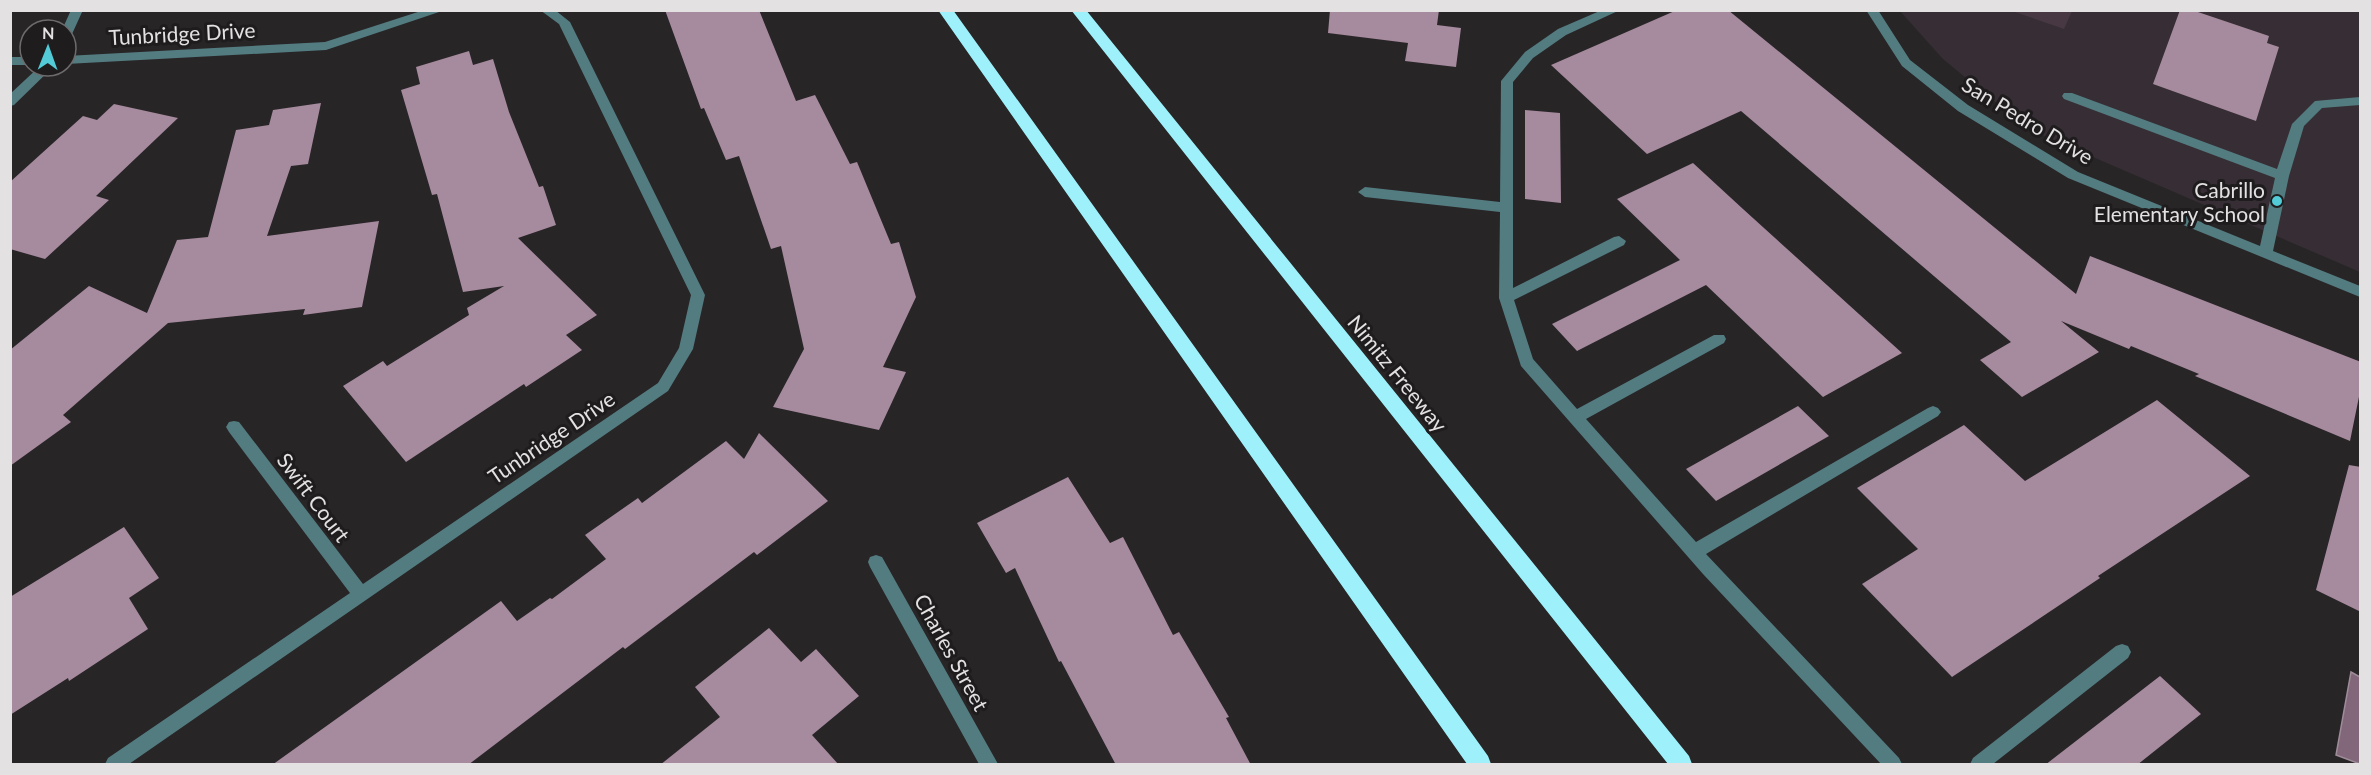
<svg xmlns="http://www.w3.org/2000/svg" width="2371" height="775" font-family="Lato,sans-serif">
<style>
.built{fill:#362e34}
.green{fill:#473843}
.water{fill:#816779;stroke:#9e8c98;stroke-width:1.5}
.building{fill:#a68a9e}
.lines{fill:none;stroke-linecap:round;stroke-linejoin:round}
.minor{fill:#537c80;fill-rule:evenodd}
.highway{fill:#9ef1fa;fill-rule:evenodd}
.poi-dot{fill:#52cbd7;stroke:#1f1c1e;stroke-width:2}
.labels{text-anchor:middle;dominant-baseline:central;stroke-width:6;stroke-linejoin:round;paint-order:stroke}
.street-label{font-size:21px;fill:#e3e1e2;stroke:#1f1c1e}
.poi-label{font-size:21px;fill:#e3e1e2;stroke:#1f1c1e;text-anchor:end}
</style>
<rect width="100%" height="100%" fill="#282527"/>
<path class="built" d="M 1900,11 L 2360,11 L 2360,272 L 2028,129 L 1943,59 Z"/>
<path class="green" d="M 2012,11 L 2072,11 L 2064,29 Z"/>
<path class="water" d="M 2351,672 L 2360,677 L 2360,764 L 2336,755 Z"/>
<path class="building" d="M 665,10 L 759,10 L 796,101 L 815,95 L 850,164 L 857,162 L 891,244 L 899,242 L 916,297 L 883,367 L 906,372 L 879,430 L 773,407 L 804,349 L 781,246 L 771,249 L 739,156 L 726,160 L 704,108 L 701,109 Z
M 1330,10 L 1439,10 L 1437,25 L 1461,28 L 1456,67 L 1405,61 L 1408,43 L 1328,33 Z
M 1677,10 L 1728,10 L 2076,294 L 2090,256 L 2361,362 L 2361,387 L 2350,441 L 2195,376 L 2199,374 L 2131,346 L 2129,349 L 2061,321 L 2099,352 L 2022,397 L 1980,360 L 2011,342 L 1741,111 L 1647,154 L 1551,65 Z
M 2180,10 L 2192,10 L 2269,36 L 2267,43 L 2279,47 L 2256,121 L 2153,84 Z
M 469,51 L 473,65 L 493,59 L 509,112 L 539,187 L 543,186 L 556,225 L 518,238 L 597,315 L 566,335 L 582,350 L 526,387 L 524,384 L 406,462 L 343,386 L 383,361 L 387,366 L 469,315 L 467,308 L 504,286 L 463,292 L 437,194 L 432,195 L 401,90 L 420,84 L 416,67 Z
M 321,103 L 308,164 L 291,166 L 267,236 L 379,221 L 362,307 L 303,315 L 305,309 L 168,323 L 63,415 L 71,422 L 10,466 L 10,350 L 89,286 L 147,313 L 177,240 L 208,237 L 236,130 L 269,125 L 273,110 Z
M 114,104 L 178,118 L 96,196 L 109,200 L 45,259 L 10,249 L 10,182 L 83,116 L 97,120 Z
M 1525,110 L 1560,113 L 1561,203 L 1525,199 Z
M 1693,163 L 1743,209 L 1902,353 L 1823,397 L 1706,285 L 1577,351 L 1552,324 L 1680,260 L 1617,199 Z
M 2157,400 L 2250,476 L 2098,576 L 2100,578 L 1952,677 L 1862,584 L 1918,549 L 1857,488 L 1964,425 L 2025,481 Z
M 1798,406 L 1829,436 L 1716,501 L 1686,469 Z
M 759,433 L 828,501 L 757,555 L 754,552 L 625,649 L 623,647 L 468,765 L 272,765 L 501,601 L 517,621 L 550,598 L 552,599 L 606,559 L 585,535 L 638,498 L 642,503 L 726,441 L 744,459 Z
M 2349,465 L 2361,467 L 2361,612 L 2316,590 Z
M 1068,477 L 1110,543 L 1123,537 L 1173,635 L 1179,632 L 1229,717 L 1226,718 L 1251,765 L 1116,765 L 1061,661 L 1059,662 L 1015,568 L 1006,573 L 977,523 Z
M 124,527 L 159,578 L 129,598 L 148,629 L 69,681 L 68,678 L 10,715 L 10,597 Z
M 769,628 L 801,662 L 816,649 L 859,696 L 812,735 L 839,765 L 660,765 L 720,717 L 695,687 Z
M 2160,676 L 2201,714 L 2137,765 L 2045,765 Z"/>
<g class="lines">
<path class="minor" d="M 71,10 L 83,10 L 72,34 L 66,38 L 66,30 L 62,30 Z
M 424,10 L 445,10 L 326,50 L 66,64 L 66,56 L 325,42 Z
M 540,10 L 555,10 L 570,22 L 705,295 L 693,349 L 668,391 L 129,764 L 105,764 L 108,758 L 350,593 L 229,432 L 226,427 L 229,422 L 234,421 L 239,422 L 363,584 L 658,383 L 679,348 L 691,295 L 559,24 Z
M 1602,10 L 1620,10 L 1566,35 L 1533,58 L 1513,82 L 1513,288 L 1614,237 L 1619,236 L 1626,241 L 1624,245 L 1514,300 L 1533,359 L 1577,409 L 1714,335 L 1724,335 L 1726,339 L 1724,343 L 1586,419 L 1696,542 L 1928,408 L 1933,406 L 1938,408 L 1941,412 L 1938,416 L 1706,554 L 1899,758 L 1902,764 L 1881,764 L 1703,574 L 1521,366 L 1499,298 L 1500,212 L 1365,197 L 1358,192 L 1365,187 L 1500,202 L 1501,81 L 1525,52 L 1558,29 Z
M 1866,10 L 1878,10 L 1910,60 L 1968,105 L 2078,172 L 2260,246 L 2275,178 L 2064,99 L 2062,96 L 2064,93 L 2072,93 L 2277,169 L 2292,124 L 2315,101 L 2360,97 L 2360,105 L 2322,108 L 2304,126 L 2289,176 L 2273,251 L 2360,286 L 2360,297 L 2068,178 L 1958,111 L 1902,66 Z
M 10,57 L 30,57 L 30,65 L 10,65 Z
M 40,66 L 54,66 L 14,105 L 10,106 L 10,94 Z
M 876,555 L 882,557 L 998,764 L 979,764 L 870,567 L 868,562 L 870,557 Z
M 2122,644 L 2128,646 L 2131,652 L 2128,658 L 1993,764 L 1970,764 L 1973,758 L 2116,646 Z"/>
<path class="highway" d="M 938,10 L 953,10 L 1488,756 L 1491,764 L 1467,764 Z
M 1071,10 L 1086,10 L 1689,756 L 1692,764 L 1668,764 Z"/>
</g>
<circle class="poi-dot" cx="2277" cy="201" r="6"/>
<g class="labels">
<g class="street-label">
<text transform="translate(182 33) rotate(-3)">Tunbridge Drive</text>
<text transform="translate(2028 120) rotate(31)">San Pedro Drive</text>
<text transform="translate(1398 373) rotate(51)">Nimitz Freeway</text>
<text transform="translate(551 437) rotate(-34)">Tunbridge Drive</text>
<text transform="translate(314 497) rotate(53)">Swift Court</text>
<text transform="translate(952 652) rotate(61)">Charles Street</text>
</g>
<g class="poi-label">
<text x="2265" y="189">Cabrillo<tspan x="2265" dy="24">Elementary School</tspan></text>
</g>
</g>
<rect width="2371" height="775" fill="none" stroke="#e3e1e2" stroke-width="24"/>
<g transform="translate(48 48) rotate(1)"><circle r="28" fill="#1f1c1e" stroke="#6d6b6c" stroke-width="1.5"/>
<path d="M0-4.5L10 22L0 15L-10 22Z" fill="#52cbd7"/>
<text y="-9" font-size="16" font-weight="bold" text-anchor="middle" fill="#e3e1e2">N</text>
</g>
</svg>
